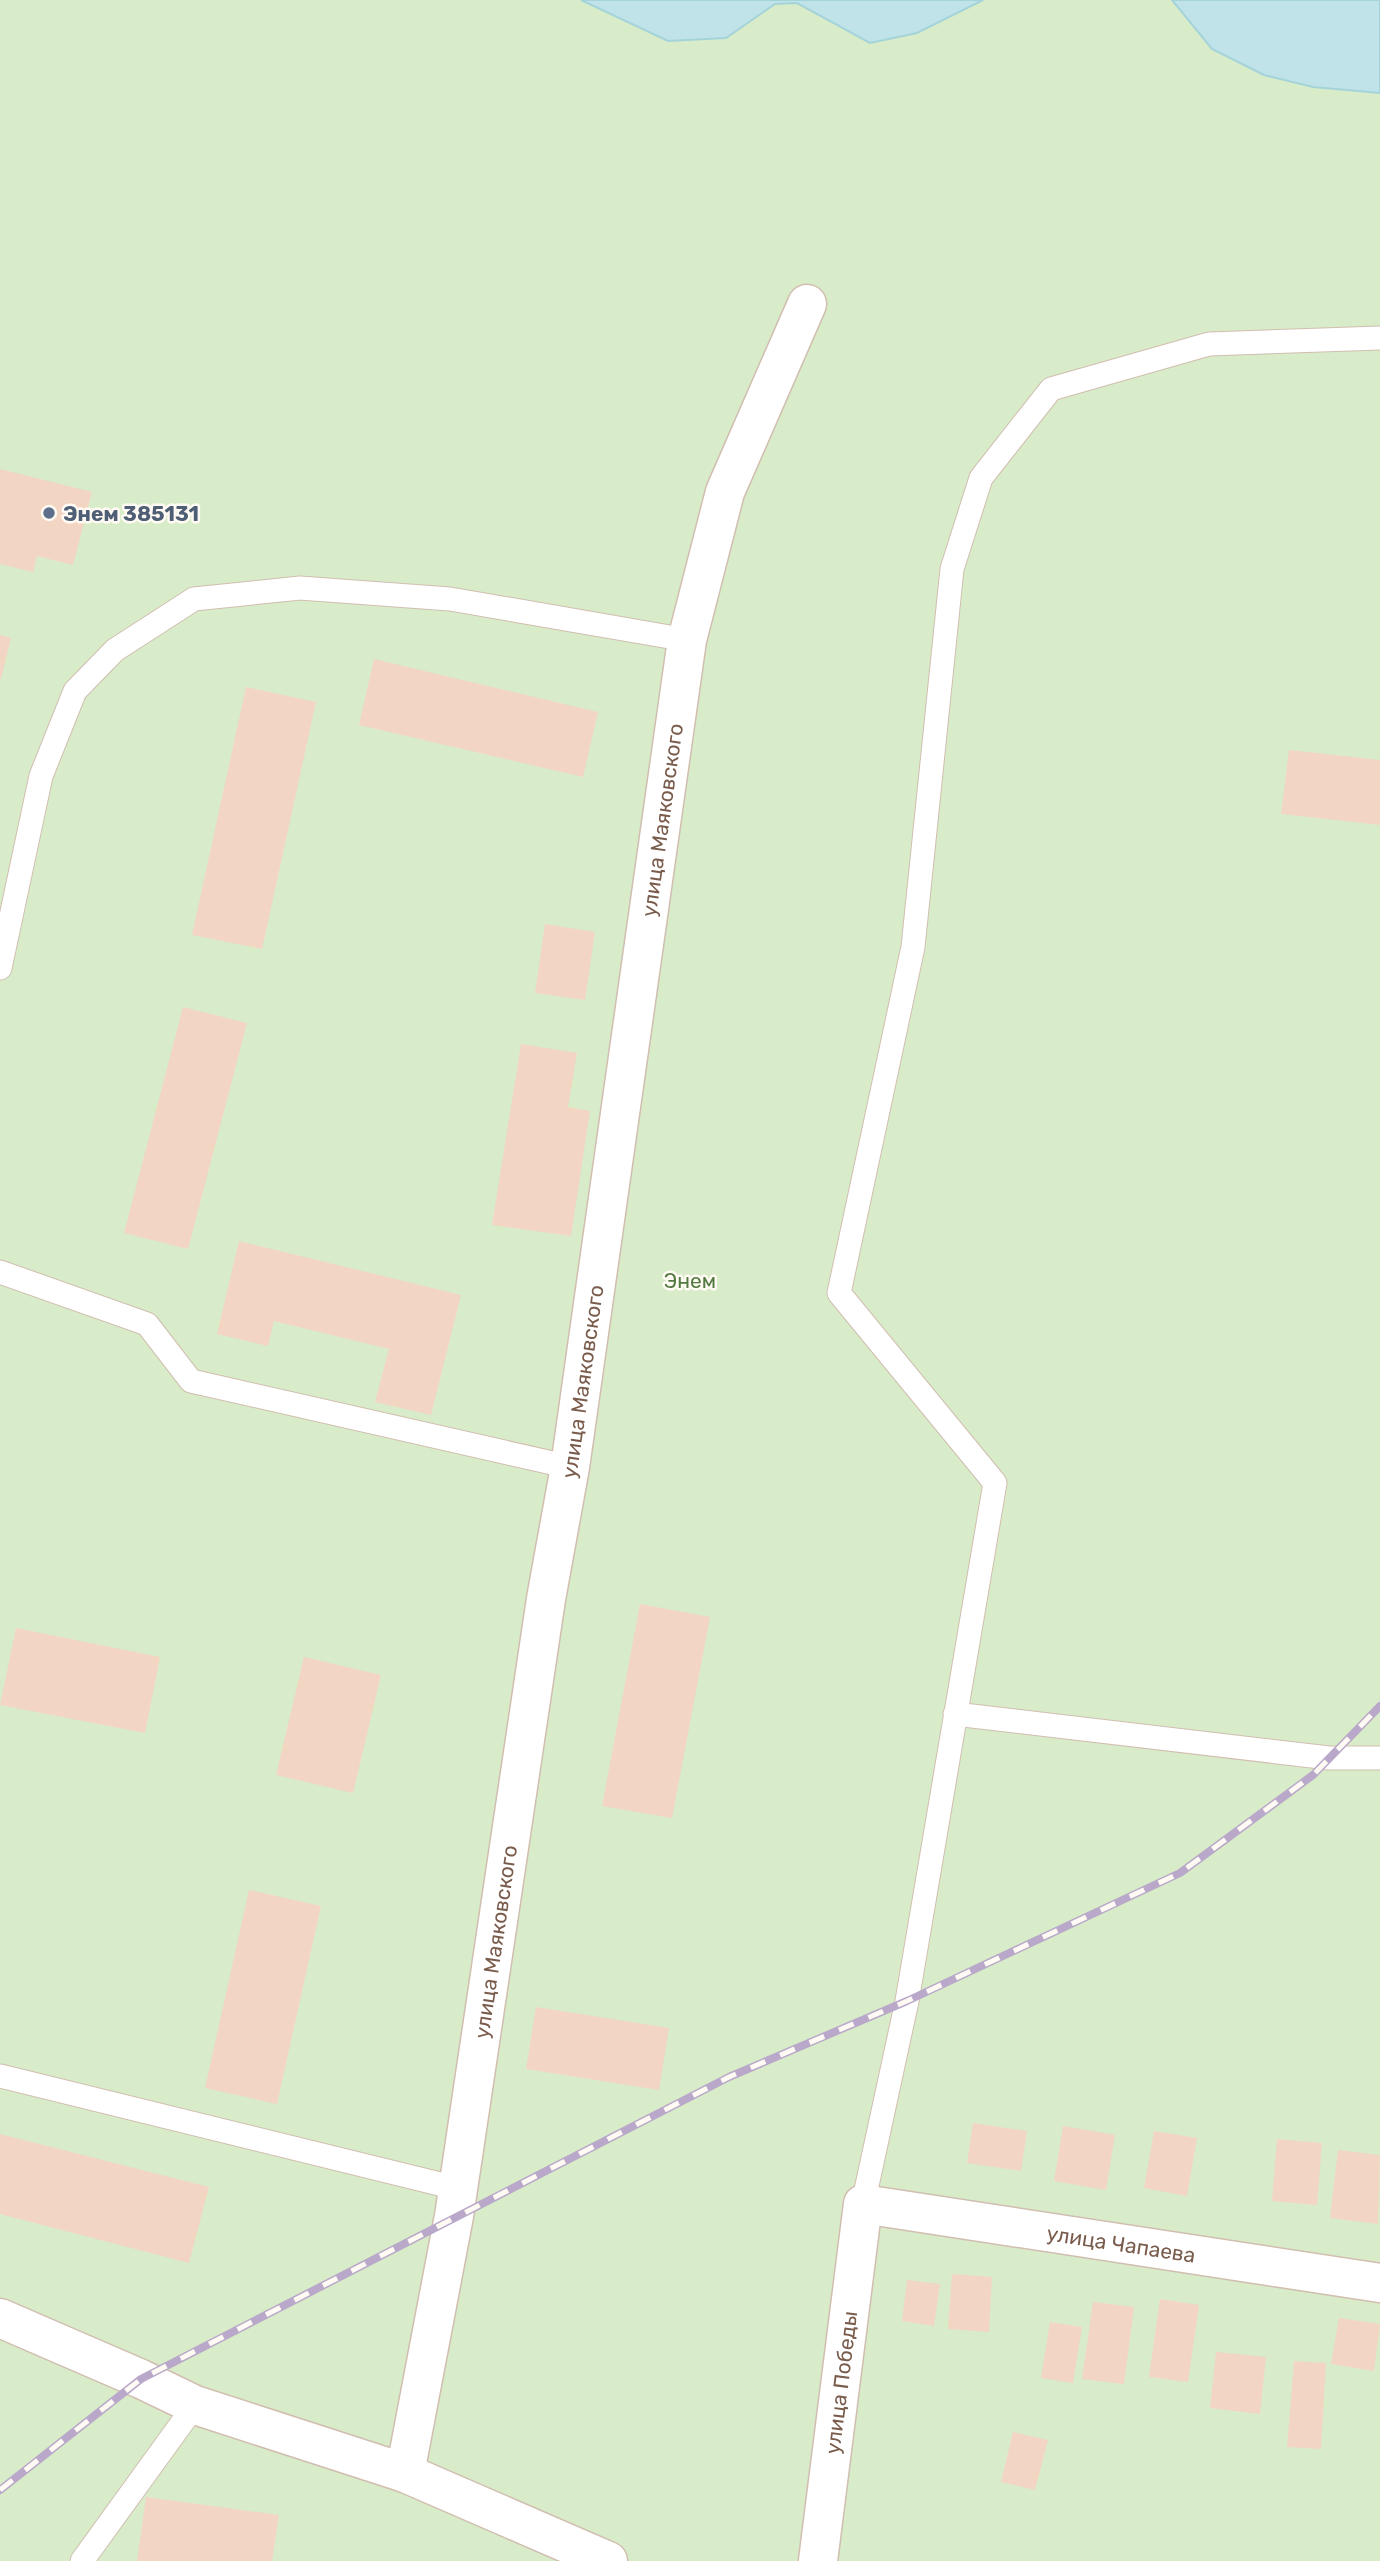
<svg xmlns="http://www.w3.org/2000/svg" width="1380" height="2561" font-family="Rubik,sans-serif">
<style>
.green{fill:#d8ecc9}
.water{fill:#bfe3e8;stroke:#a5d3da;stroke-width:2}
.building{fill:#f3d5c3}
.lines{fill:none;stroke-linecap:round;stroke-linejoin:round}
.service-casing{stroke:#d1beb0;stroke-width:25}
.minor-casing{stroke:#d1beb0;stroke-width:41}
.service{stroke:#fff;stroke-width:23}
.minor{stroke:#fff;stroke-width:38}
.rail-casing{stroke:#b9a8c9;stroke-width:8}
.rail{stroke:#fffaf3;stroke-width:5;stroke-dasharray:16;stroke-linecap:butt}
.service-dot{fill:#5c6f8a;stroke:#fffaf3;stroke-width:2.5}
.labels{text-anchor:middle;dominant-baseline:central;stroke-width:5;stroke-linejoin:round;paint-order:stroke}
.service-label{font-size:21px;font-weight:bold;fill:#4e5e75;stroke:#fffaf3;text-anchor:start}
.street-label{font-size:21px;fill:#7a5c4d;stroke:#fffaf3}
.park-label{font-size:21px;fill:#537a41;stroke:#fffaf3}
</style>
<rect width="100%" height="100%" fill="#fdf6ec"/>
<path class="green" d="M 0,0 L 1380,0 L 1380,2561 L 0,2561 Z"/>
<path class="water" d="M 581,0 L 983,0 L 917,33 L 870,43 L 797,3 L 775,4 L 726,38 L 668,41 Z
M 1172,0 L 1380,0 L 1380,93 L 1313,87 L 1264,75 L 1212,49 Z"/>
<path class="building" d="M 0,469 L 92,492 L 73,565 L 37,556 L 33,572 L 0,564 Z
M 0,635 L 11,638 L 1,679 L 0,679 Z
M 374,659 L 598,712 L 583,777 L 359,725 Z
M 246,687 L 316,702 L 262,949 L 192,935 Z
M 1289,750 L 1380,760 L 1380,825 L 1281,814 Z
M 545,924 L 595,932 L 585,1000 L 535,993 Z
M 183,1007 L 247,1023 L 188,1249 L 124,1233 Z
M 521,1044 L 577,1053 L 568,1107 L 590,1111 L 571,1236 L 492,1225 Z
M 239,1241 L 461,1295 L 431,1415 L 375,1402 L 389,1349 L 274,1321 L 268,1346 L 217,1334 Z
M 640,1604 L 710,1617 L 672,1818 L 602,1806 Z
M 16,1628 L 160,1657 L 145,1733 L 0,1705 Z
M 304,1657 L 381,1675 L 353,1793 L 276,1775 Z
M 249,1890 L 321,1906 L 277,2104 L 205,2088 Z
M 536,2007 L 669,2028 L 659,2090 L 526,2069 Z
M 973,2123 L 1027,2131 L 1021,2171 L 967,2163 Z
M 1063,2126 L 1115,2135 L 1106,2190 L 1054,2181 Z
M 1154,2131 L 1197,2138 L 1187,2196 L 1144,2188 Z
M 0,2134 L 209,2187 L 189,2263 L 0,2214 Z
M 1277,2139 L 1322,2143 L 1317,2205 L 1272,2201 Z
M 1338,2150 L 1380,2155 L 1378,2224 L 1330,2218 Z
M 952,2274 L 992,2277 L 989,2332 L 948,2329 Z
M 907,2280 L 940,2284 L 934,2326 L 902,2321 Z
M 1160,2299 L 1199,2305 L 1188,2382 L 1149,2377 Z
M 1093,2302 L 1134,2307 L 1124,2384 L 1082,2379 Z
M 1339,2318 L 1380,2324 L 1374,2371 L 1331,2364 Z
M 1050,2322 L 1082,2327 L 1073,2383 L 1041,2378 Z
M 1216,2352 L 1266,2357 L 1260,2414 L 1210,2408 Z
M 1294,2361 L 1326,2363 L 1321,2449 L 1287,2447 Z
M 1013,2432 L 1048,2440 L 1035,2490 L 1001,2482 Z
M 146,2497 L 279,2515 L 272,2561 L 137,2561 Z"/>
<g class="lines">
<g class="service-casing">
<path id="service" d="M 0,968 L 41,776 L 75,691 L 115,650 L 194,599 L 300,588 L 450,599 L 687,640
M 0,1272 L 147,1324 L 191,1381 L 570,1467
M 955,1714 L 1329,1758 L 1380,1758
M 0,2076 L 456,2188
M 863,2204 L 907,2001 L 995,1483 L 839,1293 L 913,947 L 952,569 L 981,478 L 1051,389 L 1209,344 L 1380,338
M 82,2561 L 195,2405"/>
</g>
<g class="minor-casing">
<g id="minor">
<path d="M 0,2318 L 141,2379 L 195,2405 L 405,2473 L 608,2561"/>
<path id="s1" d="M 405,2473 L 454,2216 L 546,1599 L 570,1467 L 687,640 L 725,492 L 807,304"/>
<path id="s2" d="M 818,2561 L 863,2204 L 1380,2283"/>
</g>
</g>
<use href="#service" class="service"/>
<use href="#minor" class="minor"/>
<g class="rail-casing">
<path id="rail" d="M 0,2490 L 141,2379 L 729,2077 L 907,2001 L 1180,1873 L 1313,1775 L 1380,1706"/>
</g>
<use href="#rail" class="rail"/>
</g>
<circle class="service-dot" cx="49" cy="513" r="7"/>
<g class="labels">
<g class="service-label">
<text x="63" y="513">Энем 385131</text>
</g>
<g class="street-label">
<text stroke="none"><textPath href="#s1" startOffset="1673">улица Маяковского</textPath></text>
<text stroke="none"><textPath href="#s1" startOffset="1106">улица Маяковского</textPath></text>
<text stroke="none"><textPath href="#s1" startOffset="539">улица Маяковского</textPath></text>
<text stroke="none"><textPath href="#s2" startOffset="621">улица Чапаева</textPath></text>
<text stroke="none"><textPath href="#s2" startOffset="180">улица Победы</textPath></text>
</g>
<g class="park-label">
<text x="690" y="1280">Энем</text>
</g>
</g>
</svg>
